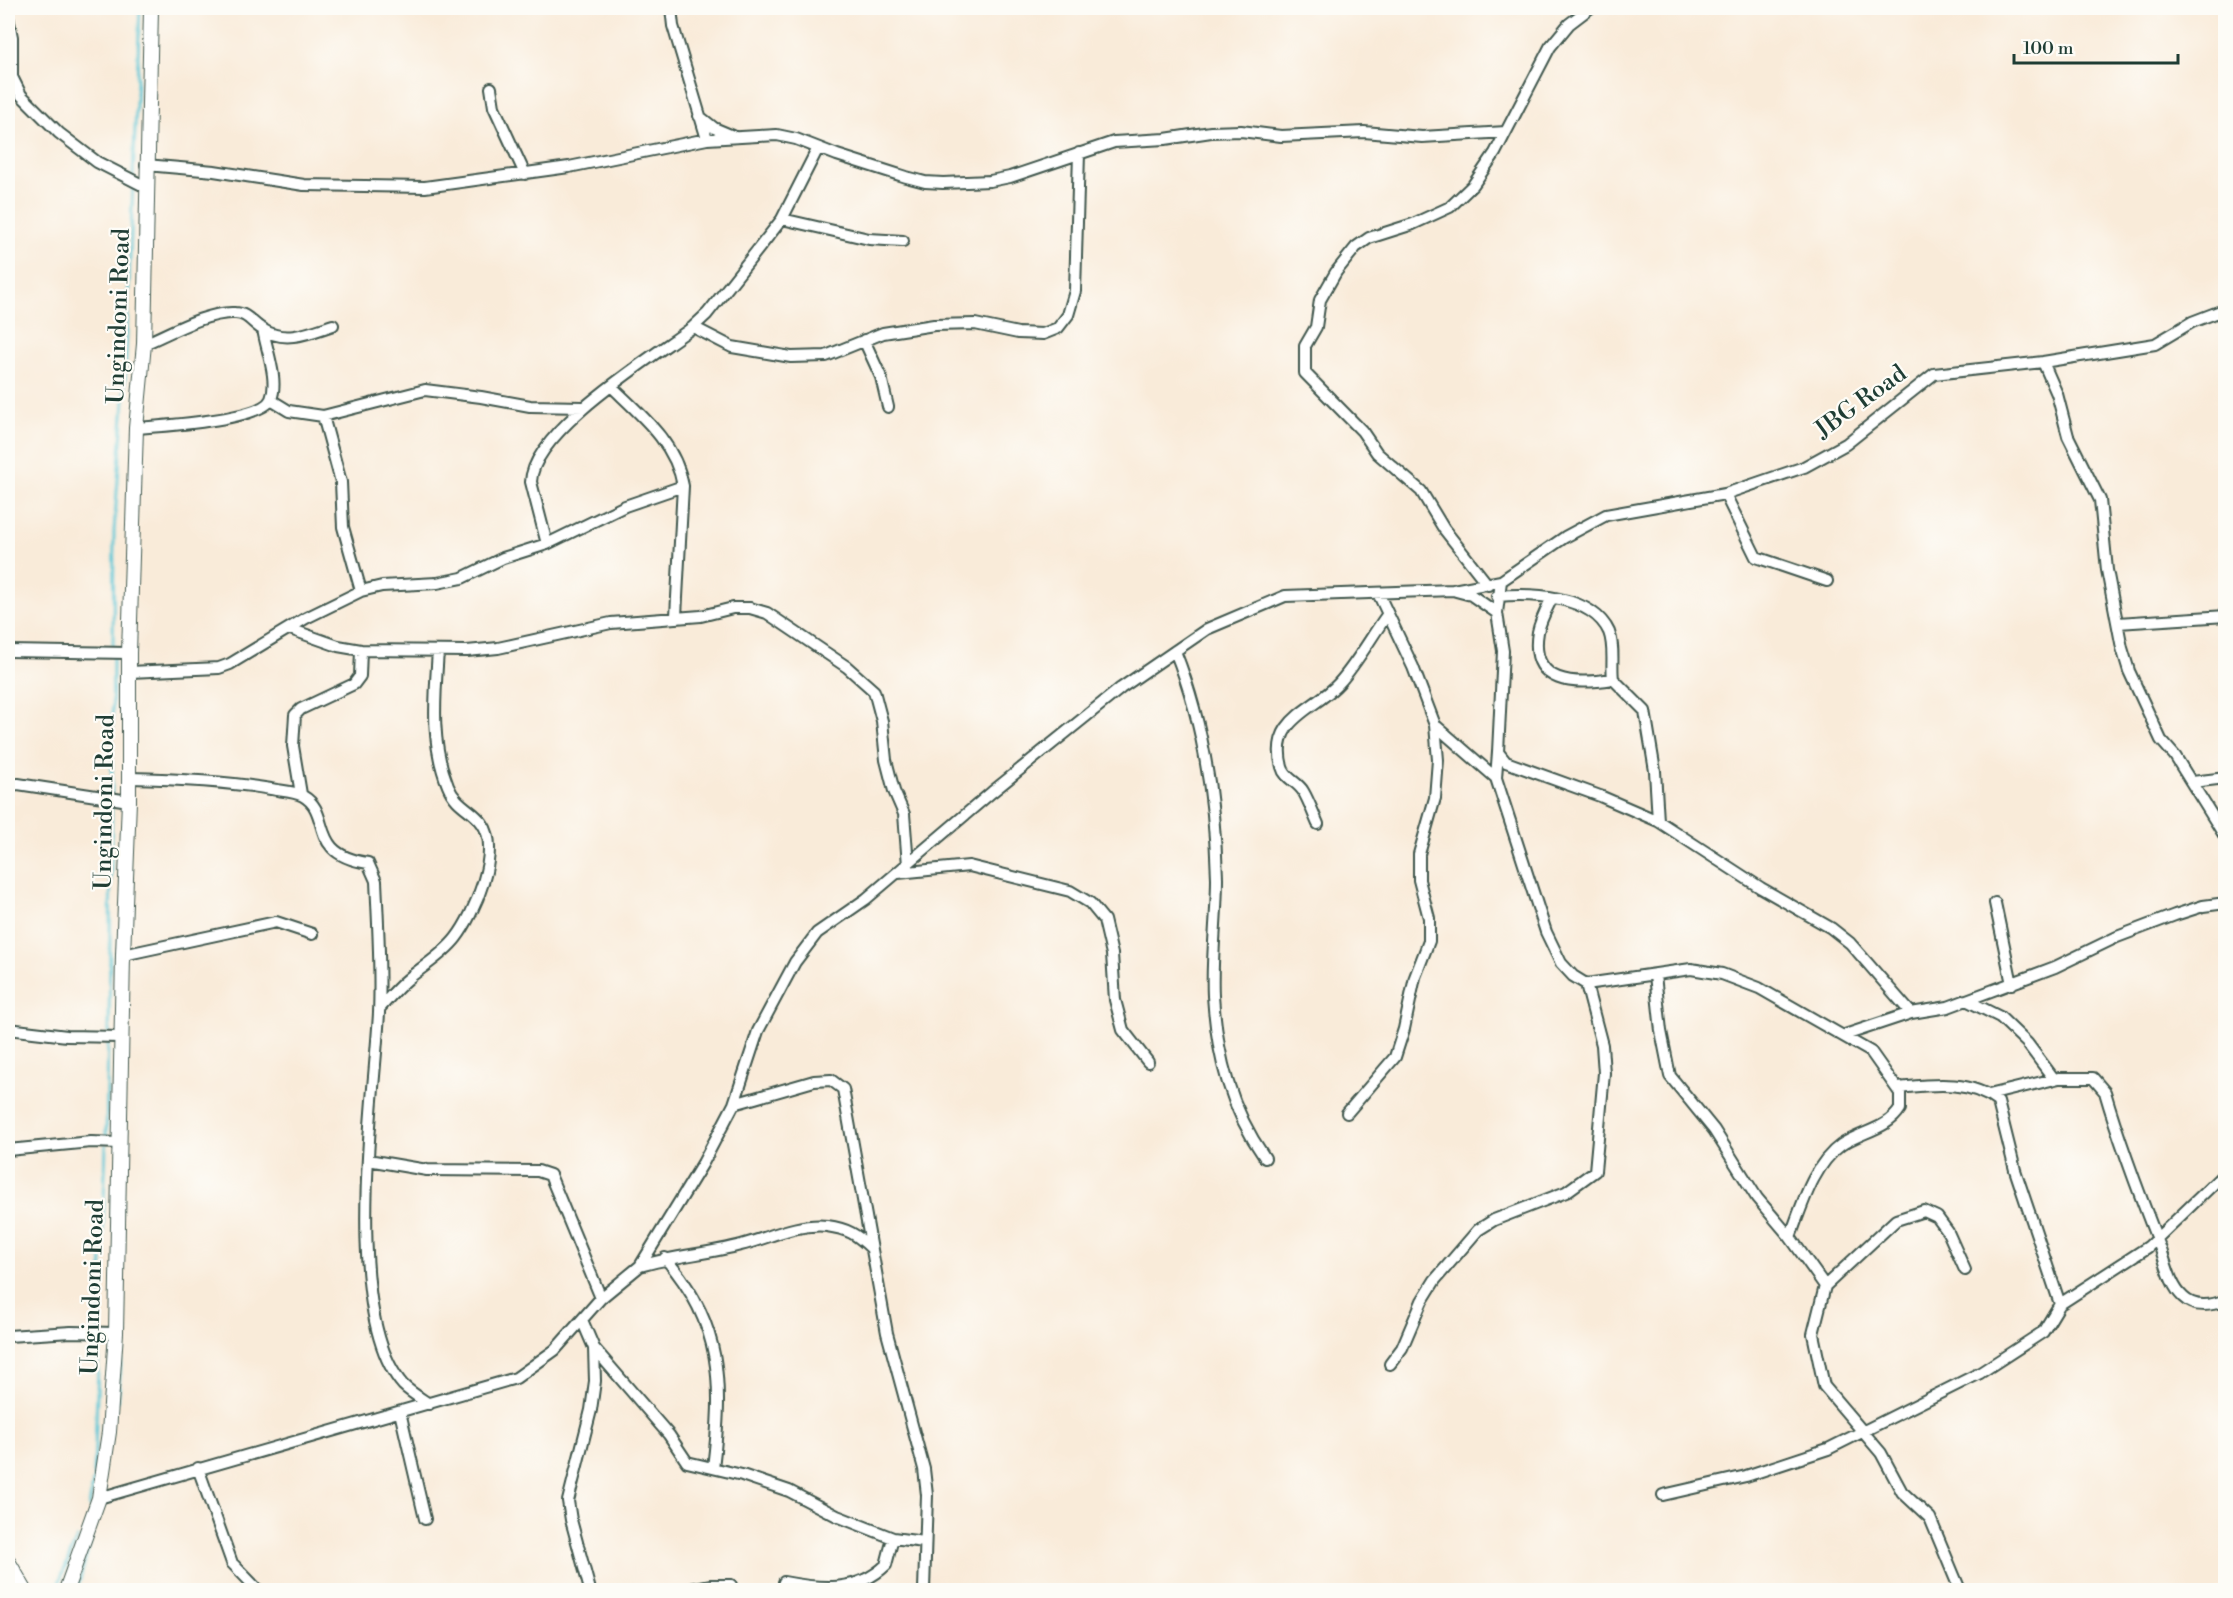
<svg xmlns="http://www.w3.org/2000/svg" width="2233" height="1598" font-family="'Libre Bodoni',serif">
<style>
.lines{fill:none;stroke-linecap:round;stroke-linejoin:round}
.stream{stroke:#5bc6d5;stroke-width:3}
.minor-casing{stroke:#40574d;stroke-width:14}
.major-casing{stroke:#40574d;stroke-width:16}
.minor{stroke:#fff;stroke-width:10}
.major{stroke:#fff;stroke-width:14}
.labels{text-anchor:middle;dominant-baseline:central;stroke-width:4.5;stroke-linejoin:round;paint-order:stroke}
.street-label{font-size:24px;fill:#1f3d34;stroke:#fdfcf7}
</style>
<rect width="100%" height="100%" fill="#fdfcf7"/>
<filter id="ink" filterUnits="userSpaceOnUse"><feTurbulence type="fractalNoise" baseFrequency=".0167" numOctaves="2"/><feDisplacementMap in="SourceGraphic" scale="12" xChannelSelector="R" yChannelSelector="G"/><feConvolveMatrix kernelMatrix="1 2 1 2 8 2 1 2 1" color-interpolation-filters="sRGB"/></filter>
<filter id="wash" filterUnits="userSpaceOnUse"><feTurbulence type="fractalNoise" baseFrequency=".008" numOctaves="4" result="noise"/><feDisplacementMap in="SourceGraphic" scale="24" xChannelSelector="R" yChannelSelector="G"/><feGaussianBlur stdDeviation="1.35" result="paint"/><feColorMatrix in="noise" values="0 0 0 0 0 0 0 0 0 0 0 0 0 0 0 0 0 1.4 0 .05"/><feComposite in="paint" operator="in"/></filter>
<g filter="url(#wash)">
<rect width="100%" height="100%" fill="#f9ebd9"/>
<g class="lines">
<path class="stream" d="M 133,177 L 140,8
M 113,650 L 114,531 L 124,402 L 133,183
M 109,1034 L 113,657
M 106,1139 L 108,1040
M 118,1401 L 121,1360
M 89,1507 L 94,1476 L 106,1145
M 56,1590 L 77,1538
M 77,1590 L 90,1543"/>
</g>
</g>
<g filter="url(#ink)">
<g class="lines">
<g class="minor-casing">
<path id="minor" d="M 671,8 L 673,26 L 707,139
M 8,17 L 12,37 L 12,77 L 21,95 L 59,133 L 97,162 L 146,187
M 491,88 L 494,107 L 525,174
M 699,116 L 714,128 L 733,136
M 146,165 L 214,171 L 304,185 L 425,187 L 569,167 L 707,139 L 777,135 L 796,139 L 837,155 L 906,177 L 925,182 L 943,183 L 990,181 L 1010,177 L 1114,142 L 1165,139 L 1211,132 L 1241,131 L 1281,136 L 1364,132 L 1422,137 L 1506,132
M 782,219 L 869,239 L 903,241
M 693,327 L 732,347 L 791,357 L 826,356 L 883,333 L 934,325 L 975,324 L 1018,333 L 1043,334 L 1058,328 L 1068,315 L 1075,291 L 1079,153
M 864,340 L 881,377 L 888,407
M 144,344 C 168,334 208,311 235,313 C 247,313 252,323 262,329 C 285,344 309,333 333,325
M 2043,362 L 2057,394 L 2068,436 L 2100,500 L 2107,570 L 2122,648 L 2129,671 L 2161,740 L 2175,756 L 2226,838
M 611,386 C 641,415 676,443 683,486 L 676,616
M 271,400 L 289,411 L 323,416 L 341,482 L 343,527 L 361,591
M 323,416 L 425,390 L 481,397 L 530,406 L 583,407
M 136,428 C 160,426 262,420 271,399 C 279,380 266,349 263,329
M 1725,494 L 1756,557 L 1827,581
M 547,544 L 531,482 C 532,431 654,356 693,327 L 707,314 L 782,219 L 818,148
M 1501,581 L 1497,613 L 1503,651 L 1498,752 L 1506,762 L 1600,796 L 1658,821 L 1761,888 L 1831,928 L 1850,943 L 1911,1013
M 1488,585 L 1444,529 L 1421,491 L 1377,453 L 1362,431 L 1305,373 L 1305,346 L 1316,327 L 1320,300 L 1336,272 L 1356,247 L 1369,238 L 1413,224 L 1450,207 L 1473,185 L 1495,153 L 1550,47 L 1569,24 L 1590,8
M 1456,591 L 1471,595 L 1497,613
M 1497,596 C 1532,593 1592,595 1609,632 C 1615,647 1611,664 1613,679 L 1645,711 L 1655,771 L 1658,821
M 1552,598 C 1547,608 1540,621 1538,632 C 1529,685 1575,685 1613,679
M 2118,623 L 2226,616
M 290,629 L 338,646 L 361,650 L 467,651 L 498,648 L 611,623 L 701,616 L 733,608 L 750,608 L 767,613 L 847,667 L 874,691 L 882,721 L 886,760 L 894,791 L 904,814 L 908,865
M 8,651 L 129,653
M 1175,651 C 1203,721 1215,803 1217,878 C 1217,917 1211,957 1213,996 C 1217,1056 1230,1108 1265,1158
M 129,672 L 219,668 L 230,664 L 306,618 L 361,591 L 382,586 L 437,583 L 462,578 L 503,558 L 547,544 L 625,506 L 683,486
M 1435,725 L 1496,778
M 1498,752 L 1496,778 L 1546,932 L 1561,963 L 1573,976 L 1586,984 L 1691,969 L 1722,974 L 1759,988 L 1871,1052 L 1900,1093 L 1900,1109 C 1888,1129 1860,1132 1841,1145 C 1813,1165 1802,1206 1790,1237
M 129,778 C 177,779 224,781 271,789 C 281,791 294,791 303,796 C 333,813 306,854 368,863 L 376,881 C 378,925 381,969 379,1013 C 374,1102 342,1315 403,1385 C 410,1392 420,1398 429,1404
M 2192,782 L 2226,778
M 8,786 L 18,784 L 129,801
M 301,794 L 293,746 L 295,715 L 301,709 L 354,684 L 360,676 L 361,650
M 1318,824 C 1313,813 1309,801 1303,791 C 1297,781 1285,779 1282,767 C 1269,718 1314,711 1339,683 C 1357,663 1371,637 1387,615
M 898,873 L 969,866 L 1070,891 L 1090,903 L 1104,920 L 1112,954 L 1115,1000 L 1123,1030 L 1148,1062
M 1995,903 L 2012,984
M 123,955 L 276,922 L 312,934
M 1655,975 L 1661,1031 L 1670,1076 L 1714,1130 L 1757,1198 L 1790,1237 L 1825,1286
M 1966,1000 L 2000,1017 L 2027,1043 L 2054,1079
M 379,1009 C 388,999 397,988 408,979 C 423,966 443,955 456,938 C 474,915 502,850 482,823 C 472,809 456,806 448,786 C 430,742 435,697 438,651
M 8,1029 L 67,1036 L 121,1037
M 1845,1035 L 1911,1013 L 1948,1007 L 2055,967 L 2117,937 L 2175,915 L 2203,906 L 2226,903
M 1897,1088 C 1931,1085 1970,1079 1998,1102 L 2015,1170 L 2060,1304
M 1989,1095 L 2059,1078 L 2093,1078 L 2105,1092 C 2120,1144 2140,1196 2160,1247 C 2166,1263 2170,1285 2183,1297 C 2194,1308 2211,1306 2226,1300
M 734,1104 L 814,1081 L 831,1080 L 843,1089 L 887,1333 L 924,1469 L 927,1495 L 924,1590
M 1347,1113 L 1395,1057 L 1404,1029 L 1415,977 L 1429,941 L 1429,918 L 1419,880 L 1419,854 L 1435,798 L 1438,760 L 1435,725 L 1413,667 L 1378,593
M 8,1150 L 91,1142 L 120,1143
M 368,1160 L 427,1170 L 538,1171 L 550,1175 L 601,1298
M 665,1258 C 723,1324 723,1385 713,1468
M 640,1266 C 673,1256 707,1254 741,1245 C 768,1238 797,1223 827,1226 C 848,1229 856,1234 871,1248
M 582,1320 L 594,1348 L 595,1381 L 591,1410 L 568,1501 L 571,1520 L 590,1590
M 8,1336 L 71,1332 L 116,1333
M 594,1348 L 669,1435 L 687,1462 L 742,1475 L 789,1491 L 837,1516 L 893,1538 L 924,1542
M 1390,1364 L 1402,1348 L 1422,1301 L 1435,1280 L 1478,1230 L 1494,1220 L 1566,1192 L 1595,1171 L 1604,1073 L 1602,1045 L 1586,984
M 400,1412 L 425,1519
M 198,1468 L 232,1563 L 258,1590
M 1663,1495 L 1746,1476 L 1828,1449 L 1980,1373 L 2043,1332 L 2060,1304 L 2148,1247 L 2226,1172
M 99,1498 L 516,1378 L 555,1350 L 601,1298 L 640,1266 L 703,1163 L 734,1104 L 758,1031 L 795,962 L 817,933 L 866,899 L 992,792 L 1121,688 L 1207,629 L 1285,596 L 1453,590 L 1501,581 L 1565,537 L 1606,515 L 1725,494 L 1804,467 L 1846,444 L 1934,374 L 2043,362 L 2155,344 L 2192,322 L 2226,309
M 784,1582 C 820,1589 857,1593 886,1565 L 893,1538
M 685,1590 L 710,1585 L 731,1585
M 1960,1590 L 1930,1518 L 1902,1492 L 1881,1453 L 1824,1386 L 1813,1334 L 1825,1286 L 1896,1220 L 1924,1211 L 1937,1217 L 1948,1232 L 1965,1270"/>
</g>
<g class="major-casing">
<path id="major" d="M 8,1561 L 25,1590
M 66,1590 L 99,1498 L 109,1432 L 116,1333 L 123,955 L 129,801 L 129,653 L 136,428 L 144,344 L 151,8"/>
</g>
<use href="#minor" class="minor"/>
<use href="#major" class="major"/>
</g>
</g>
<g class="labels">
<g class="street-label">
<text transform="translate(119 316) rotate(-88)">Ungindoni Road</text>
<text transform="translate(1861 402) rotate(-36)">JBG Road</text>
<text transform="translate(105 802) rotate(-89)">Ungindoni Road</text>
<text transform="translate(93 1287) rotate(-88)">Ungindoni Road</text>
</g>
</g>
<rect width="2233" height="1598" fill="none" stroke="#fdfcf7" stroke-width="30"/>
<path d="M2014 54v9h164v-9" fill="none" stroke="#1f3d34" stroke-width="3"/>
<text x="2023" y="54" font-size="18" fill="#1f3d34" stroke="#fdfcf7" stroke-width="4.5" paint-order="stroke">100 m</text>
</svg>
